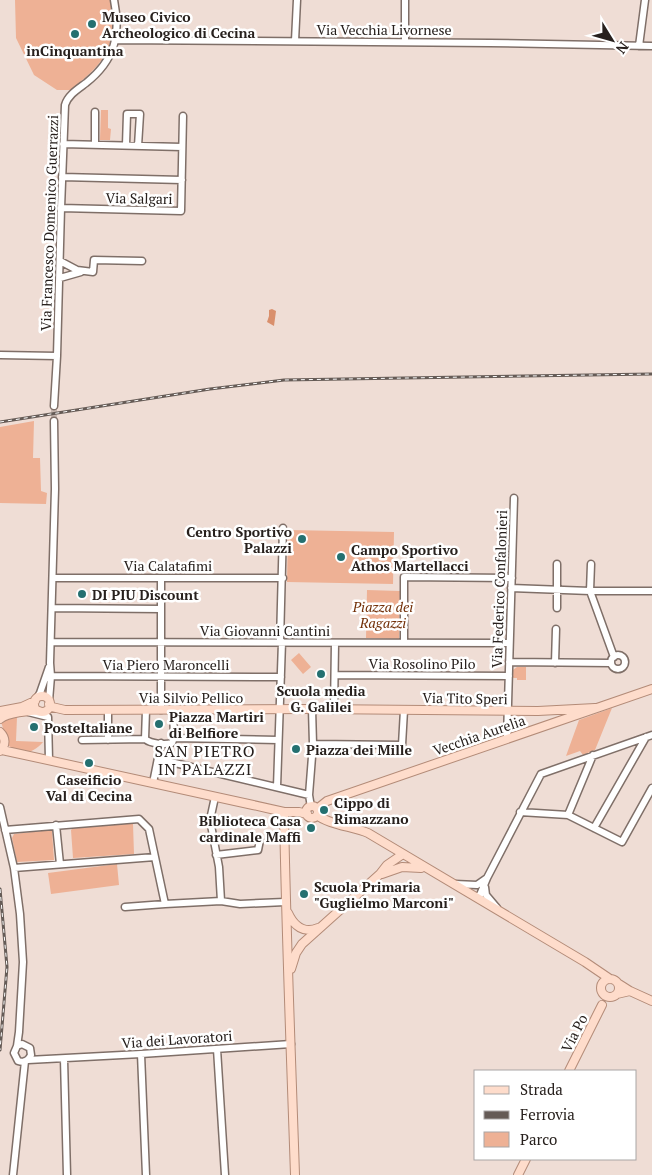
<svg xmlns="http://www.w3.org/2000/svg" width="652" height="1175" font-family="'PT Serif',serif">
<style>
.green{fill:#eeb195}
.water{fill:#d98f6c}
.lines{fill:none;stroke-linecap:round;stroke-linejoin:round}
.minor-tunnel{stroke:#c7b7b0;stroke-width:6;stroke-dasharray:6 3;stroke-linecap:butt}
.minor-casing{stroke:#7f6f68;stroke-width:9}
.major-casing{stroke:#b38b78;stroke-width:10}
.minor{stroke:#fff;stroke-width:6}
.major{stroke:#fedccb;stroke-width:8}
.rail-casing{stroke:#655b56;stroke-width:3}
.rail{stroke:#fff;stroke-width:1;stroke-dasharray:4;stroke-linecap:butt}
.poi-dot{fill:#257070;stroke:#fff;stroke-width:2}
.labels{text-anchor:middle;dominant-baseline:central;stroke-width:5;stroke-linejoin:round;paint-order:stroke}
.poi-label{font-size:14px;font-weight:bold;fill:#27201d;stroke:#fff;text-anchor:start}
.street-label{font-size:14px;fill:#27201d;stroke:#fff}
.park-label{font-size:14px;font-style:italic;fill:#722f07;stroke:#fff}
.quarter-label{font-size:16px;letter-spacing:1px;fill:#27201d;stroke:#fff}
</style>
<rect width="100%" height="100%" fill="#efddd5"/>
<path class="green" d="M 15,0 L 111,0 C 112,15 114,32 109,46 C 103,64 85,78 71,90 L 57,90 L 34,75 L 16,38 Z
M 101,110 L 108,110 L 108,128 L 111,129 L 110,140 L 100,140 Z
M 34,421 L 33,458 L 40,458 L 41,491 L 47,493 L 46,504 L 0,503 L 0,427 Z
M 288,530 L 394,532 L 393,584 L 287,582 Z
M 367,590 L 400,591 L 399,639 L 366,638 Z
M 299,653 L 311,667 L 303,674 L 291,660 Z
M 517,667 L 526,667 L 526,680 L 517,680 L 517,678 L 513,678 L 513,670 Z
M 612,708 L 595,750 L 583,755 L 580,751 L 566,756 L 579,720 Z
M 17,717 L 16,741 L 43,742 C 33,754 20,756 9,746 L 1,722 L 2,720 Z
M 133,824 L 134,854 L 73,858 L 71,830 L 73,828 L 131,823 Z
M 51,830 L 52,831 L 54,860 L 17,862 L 12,838 L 14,834 Z
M 117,864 L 119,885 L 51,894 L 48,873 Z"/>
<path class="water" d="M 272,309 L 276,311 L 274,326 L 267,322 L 269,316 L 269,310 Z"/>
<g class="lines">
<path class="minor-tunnel" d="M 54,421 L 54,406"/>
<g class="minor-casing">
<path id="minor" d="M 405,0 L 405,42
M 116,40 L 490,43 L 652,46
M 295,41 L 297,0
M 639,46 L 645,0
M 63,144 L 182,147
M 95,145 L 95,112
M 126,145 L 127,114 L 140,114 L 138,146
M 62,177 L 182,180
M 61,208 L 181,211 L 183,116
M 60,261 L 77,270 L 93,272 L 94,260 L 142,261
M 60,278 L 81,272
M 0,355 L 57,356
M 54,406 L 57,356 L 61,208 L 65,105 C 68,95 78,89 86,83 C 115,60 121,35 114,0
M 591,564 L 590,591 L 614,657
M 53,578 L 283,578
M 511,588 L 590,591 L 652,591
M 52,608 L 161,609
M 557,608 L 557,564
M 51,642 L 509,643
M 280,642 L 283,528
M 404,642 L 404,577 L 512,578
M611 662a7 7 0 1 1 14 0a7 7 0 1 1-14 0Z
M 509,662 L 611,663
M 555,663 L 556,629
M 335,675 L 509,676
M 51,676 L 281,677
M 37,698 L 40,693 L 49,667
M 49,701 L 51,676 L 50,663 L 55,489 L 54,421
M 146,710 L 145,739 C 151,744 165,745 172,743 L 174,738 L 173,709
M 161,710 L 161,578
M 334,710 L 335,643
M 28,712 L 48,717 L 49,760
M 174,738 L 278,740
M 507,738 L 514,498
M 82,740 L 145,739
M 108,740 L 108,710
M 313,744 L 402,745 L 404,710
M 158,759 L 309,795
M 153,783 L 161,743
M 277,787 L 282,642
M 215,797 L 210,820 L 219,867 L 221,901
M 0,807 L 14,868 L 20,914 L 23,962 L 19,1032 L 17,1046 L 14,1053 L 18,1061 C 24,1063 28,1061 31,1055 L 30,1048 L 22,1044 L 17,1046
M 311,807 L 309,795 L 313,744 L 312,709
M 520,812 L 568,815 L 622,842 L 652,788
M 568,815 L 593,755
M 56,825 L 60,864
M 594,828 L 646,737
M 5,830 L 139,819 L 149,829 L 165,904 L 221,901 L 240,904 L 285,902
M 216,855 L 258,850 L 260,840
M 14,868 L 155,857
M 455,884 L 477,885 L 487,878
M 485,887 L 486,895 L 497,908
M 476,897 L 480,895 L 487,878 L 541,774 L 652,735
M 125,907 L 165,904
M 217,1049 L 225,1175
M 141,1054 L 146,1175
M 64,1059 L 67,1175
M 28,1060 L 141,1054 L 291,1044
M 13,1175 L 25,1061"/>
</g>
<g class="major-casing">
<path id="major" d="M34 704a8 8 0 1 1 16 0a8 8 0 1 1-16 0Z
M 49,704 L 52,707 L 65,710 L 312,709 L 538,711 L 595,708
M 0,711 L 22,707 L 35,701
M 0,719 C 7,713 30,710 39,711
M 0,732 C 6,738 6,745 0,751
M 2,750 L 253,805 L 284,812 L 299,812 L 307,814
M306 812a6 6 0 1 1 12 0a6 6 0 1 1-12 0Z
M 317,809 L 327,801 L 652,689
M 284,812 C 286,933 291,1054 295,1175
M 317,815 C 327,824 354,827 368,833 L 585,962 L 610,979
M 382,874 L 402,867 L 421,868
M 288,913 C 294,926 304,934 318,928
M 291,969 L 296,953 L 302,944 L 380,874 L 387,865 L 403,854
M601 988a9 9 0 1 1 18 0a9 9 0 1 1-18 0Z
M 630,991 L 652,1001
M 617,994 L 630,991 L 619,984
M 569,1071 L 602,1005
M 518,1175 L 526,1159"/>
</g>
<use href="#minor" class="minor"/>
<use href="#major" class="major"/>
<g class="rail-casing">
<path id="rail" d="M 0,422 L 210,389 L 284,380 L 652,374
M 0,889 L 7,967 L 0,1050"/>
</g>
<use href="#rail" class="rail"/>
</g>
<g class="poi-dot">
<circle cx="92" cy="24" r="5"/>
<circle cx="75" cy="34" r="5"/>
<circle cx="302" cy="539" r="5"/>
<circle cx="341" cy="557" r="5"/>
<circle cx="82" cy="594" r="5"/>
<circle cx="321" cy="674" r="5"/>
<circle cx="159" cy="724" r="5"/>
<circle cx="34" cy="727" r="5"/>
<circle cx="296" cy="749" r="5"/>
<circle cx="89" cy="763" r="5"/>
<circle cx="324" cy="810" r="5"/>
<circle cx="311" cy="828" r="5"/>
<circle cx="304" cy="894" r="5"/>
</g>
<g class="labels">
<g class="poi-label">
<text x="102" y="16">Museo Civico<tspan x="102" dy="16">Archeologico di Cecina</tspan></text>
<text x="75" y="50" text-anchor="middle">inCinquantina</text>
<text x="292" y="531" text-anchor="end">Centro Sportivo<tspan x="292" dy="16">Palazzi</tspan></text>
<text x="351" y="549">Campo Sportivo<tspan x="351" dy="16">Athos Martellacci</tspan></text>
<text x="92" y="594">DI PIU Discount</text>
<text x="321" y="690" text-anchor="middle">Scuola media<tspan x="321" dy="16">G. Galilei</tspan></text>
<text x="169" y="716">Piazza Martiri<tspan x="169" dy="16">di Belfiore</tspan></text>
<text x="44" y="727">PosteItaliane</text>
<text x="306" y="749">Piazza dei Mille</text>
<text x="89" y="779" text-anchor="middle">Caseificio<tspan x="89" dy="16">Val di Cecina</tspan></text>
<text x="334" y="802">Cippo di<tspan x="334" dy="16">Rimazzano</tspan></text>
<text x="301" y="820" text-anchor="end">Biblioteca Casa<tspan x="301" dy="16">cardinale Maffi</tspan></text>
<text x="314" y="886">Scuola Primaria<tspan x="314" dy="16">"Guglielmo Marconi"</tspan></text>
</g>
<g class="street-label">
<text x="384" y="29">Via Vecchia Livornese</text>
<text transform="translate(139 198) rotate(1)">Via Salgari</text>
<text transform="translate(49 223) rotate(-88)">Via Francesco Domenico Guerrazzi</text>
<text x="168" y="565">Via Calatafimi</text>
<text transform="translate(499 589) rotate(-88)">Via Federico Confalonieri</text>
<text x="265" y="630">Via Giovanni Cantini</text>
<text x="422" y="663">Via Rosolino Pilo</text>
<text x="166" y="664">Via Piero Maroncelli</text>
<text x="191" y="697">Via Silvio Pellico</text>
<text transform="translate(465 698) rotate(1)">Via Tito Speri</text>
<text transform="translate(479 735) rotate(-19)">Vecchia Aurelia</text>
<text transform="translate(574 1033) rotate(-63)">Via Po</text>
<text transform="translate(177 1039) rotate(-4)">Via dei Lavoratori</text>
</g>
<g class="park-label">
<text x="383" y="606">Piazza dei<tspan x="383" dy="16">Ragazzi</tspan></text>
</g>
<g class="quarter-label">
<text x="205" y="751">SAN PIETRO<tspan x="205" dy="18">IN PALAZZI</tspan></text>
</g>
</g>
<rect x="474" y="1070" width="162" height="90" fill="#ffffff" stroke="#a9a6a5"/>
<rect x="484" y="1086" width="25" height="8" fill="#fedccb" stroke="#a9a6a5"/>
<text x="520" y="1095" font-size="15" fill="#27201d">Strada</text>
<rect x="484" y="1111" width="25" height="8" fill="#655b56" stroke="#a9a6a5"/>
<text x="520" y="1120" font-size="15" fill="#27201d">Ferrovia</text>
<rect x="484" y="1132" width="25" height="15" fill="#eeb195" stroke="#a9a6a5"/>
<text x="520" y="1145" font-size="15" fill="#27201d">Parco</text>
<g transform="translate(612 40) rotate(127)" stroke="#ffffff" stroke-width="4" paint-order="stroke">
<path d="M0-4L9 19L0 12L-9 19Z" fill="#27201d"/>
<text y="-8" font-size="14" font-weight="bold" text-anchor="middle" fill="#27201d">N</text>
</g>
</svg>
